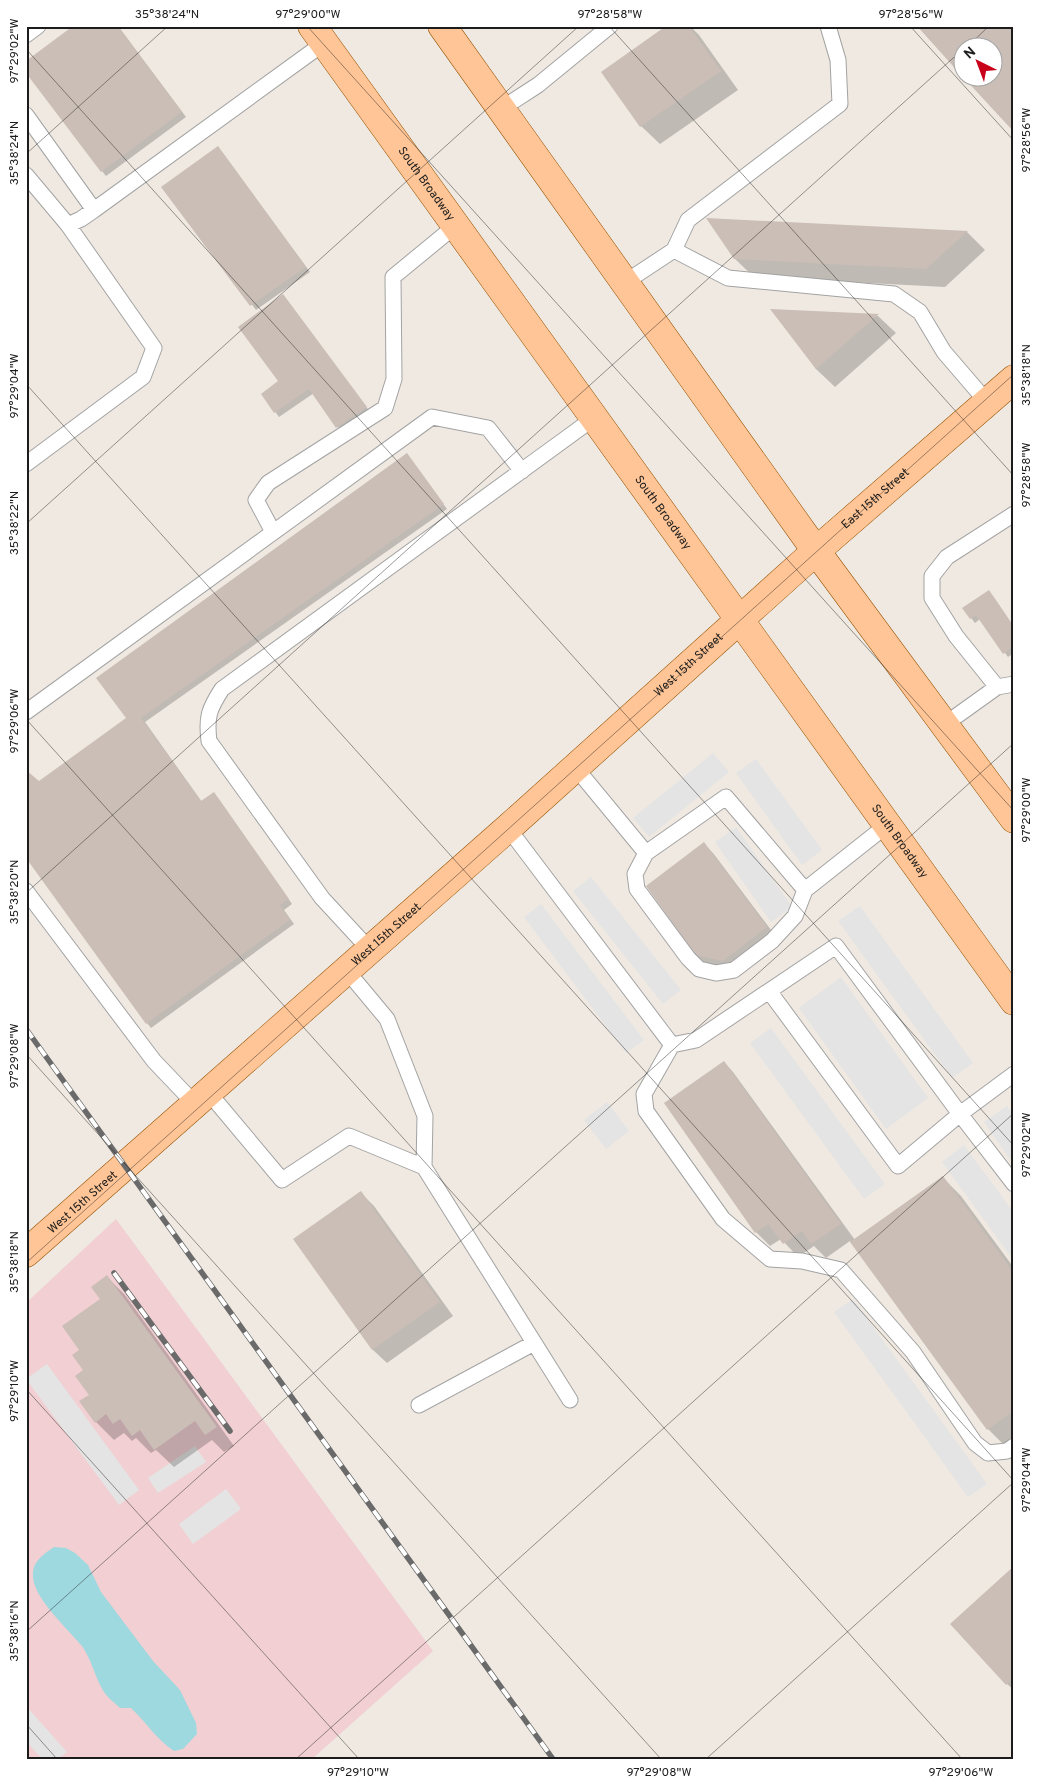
<svg xmlns="http://www.w3.org/2000/svg" width="1040" height="1785" font-family="Overpass,sans-serif">
<style>
.commercial{fill:#f1cfd2}
.parking{fill:#e4e4e4}
.water{fill:#9ed9e0}
.shadow{fill:#0003}
.building{fill:#cbbeb7}
.lines{fill:none;stroke-linecap:round;stroke-linejoin:round}
.service-casing{stroke:#a3a3a3;stroke-width:17}
.primary-casing{stroke:#955100;stroke-width:29}
.service{stroke:#fff;stroke-width:15}
.primary{stroke:#ffc596;stroke-width:28}
.rail-casing{stroke:#6a6a6a;stroke-width:5.5}
.rail{stroke:#fff;stroke-width:4;stroke-dasharray:11;stroke-linecap:butt}
.ticks{fill:none;stroke:#1c1c1c;stroke-width:1;stroke-opacity:0.45}
.labels{text-anchor:middle;dominant-baseline:central;stroke-width:5;stroke-linejoin:round;paint-order:stroke}
.street-label{font-size:12px;fill:#1c1c1c;stroke:#fff}
.neatline{fill:none;stroke:#1c1c1c;stroke-width:2}
.ticks-label{font-size:12px;text-anchor:middle;fill:#1c1c1c}
</style>
<rect width="100%" height="100%" fill="#efe9e1"/>
<path class="commercial" d="M 116,1219 L 433,1651 L 312,1759 L 26,1759 L 26,1303 Z"/>
<path class="parking" d="M 713,753 L 729,772 L 649,837 L 633,818 Z
M 756,759 L 822,850 L 802,865 L 736,773 Z
M 736,827 L 792,907 L 771,922 L 715,842 Z
M 591,877 L 681,990 L 663,1004 L 573,891 Z
M 541,904 L 644,1040 L 626,1053 L 524,917 Z
M 860,906 L 973,1063 L 952,1078 L 838,921 Z
M 841,977 L 928,1098 L 886,1129 L 799,1008 Z
M 771,1028 L 885,1184 L 864,1199 L 750,1043 Z
M 607,1102 L 629,1131 L 606,1149 L 584,1120 Z
M 1007,1106 L 1014,1115 L 1014,1165 L 984,1122 Z
M 964,1145 L 1014,1213 L 1014,1261 L 942,1162 Z
M 853,1299 L 987,1484 L 968,1497 L 834,1312 Z
M 47,1364 L 139,1490 L 119,1505 L 26,1379 Z
M 195,1446 L 206,1462 L 158,1493 L 148,1478 Z
M 226,1489 L 241,1509 L 193,1544 L 179,1524 Z
M 26,1706 L 67,1752 L 58,1759 L 42,1759 L 26,1741 Z"/>
<path class="water" d="M 54,1547 L 66,1548 L 75,1553 L 88,1565 L 101,1592 L 153,1661 L 180,1690 L 196,1723 L 197,1734 L 183,1749 L 174,1751 C 157,1740 146,1722 131,1708 L 120,1708 C 115,1703 108,1698 104,1692 C 95,1678 92,1660 82,1646 C 68,1629 31,1596 33,1574 C 33,1561 44,1554 54,1547 Z"/>
<path class="shadow" d="M 118,26 L 186,117 L 106,176 L 102,171 Z
M 668,26 L 690,26 L 699,35 L 738,90 L 660,144 L 641,126 Z
M 919,26 L 1014,26 L 1014,130 L 966,78 L 992,78 L 992,48 L 962,48 L 962,74 Z
M 222,152 L 310,272 L 256,310 L 163,187 Z
M 709,219 L 967,232 L 985,250 L 945,287 L 754,277 L 735,259 Z
M 287,300 L 370,412 L 341,431 L 314,393 L 279,417 L 263,395 L 280,381 Z
M 772,310 L 878,316 L 896,333 L 835,387 L 816,369 Z
M 407,454 L 447,509 L 145,722 L 202,802 L 218,798 L 292,904 L 284,910 L 294,924 L 151,1028 L 147,1023 L 39,782 L 128,718 Z
M 993,596 L 1014,627 L 1014,653 L 1008,657 L 980,619 L 975,623 L 964,609 Z
M 704,844 L 713,853 L 780,942 L 738,975 L 710,969 L 696,955 Z
M 724,1062 L 733,1072 L 855,1240 L 943,1178 L 961,1196 L 1014,1268 L 1014,1442 L 1006,1447 L 988,1429 L 850,1241 L 826,1258 L 814,1246 L 798,1257 L 781,1239 L 770,1246 L 756,1232 L 666,1103 Z
M 360,1192 L 374,1206 L 453,1316 L 387,1363 L 373,1350 L 295,1239 Z
M 107,1277 L 125,1295 L 234,1446 L 224,1452 L 212,1440 L 174,1467 L 156,1450 L 151,1453 L 136,1438 L 132,1441 L 124,1433 L 114,1440 L 96,1422 L 81,1350 L 101,1300 Z
M 1014,1568 L 1014,1690 L 1007,1684 Z"/>
<path class="building" d="M 73,26 L 118,26 L 182,112 L 101,172 L 26,73 L 26,61 Z
M 666,26 L 689,26 L 721,71 L 640,127 L 601,72 Z
M 917,26 L 1014,26 L 1014,132 L 964,78 L 992,78 L 992,48 L 962,48 L 962,76 Z
M 218,146 L 306,267 L 250,306 L 161,187 Z
M 706,218 L 968,231 L 926,269 L 734,259 Z
M 283,294 L 367,407 L 336,428 L 309,389 L 274,413 L 261,394 L 278,381 L 238,327 Z
M 770,309 L 879,314 L 816,369 Z
M 407,453 L 444,504 L 141,718 L 201,801 L 214,792 L 289,899 L 280,905 L 290,920 L 146,1024 L 26,858 L 26,770 L 39,781 L 126,718 L 96,678 Z
M 989,590 L 1014,627 L 1014,646 L 1003,654 L 976,615 L 970,619 L 962,608 Z
M 704,842 L 767,927 L 723,961 L 695,955 L 646,886 Z
M 724,1061 L 841,1224 L 811,1244 L 802,1231 L 783,1244 L 768,1224 L 755,1233 L 664,1103 Z
M 943,1176 L 1014,1273 L 1014,1411 L 987,1430 L 850,1242 Z
M 361,1191 L 440,1302 L 372,1350 L 293,1239 Z
M 107,1275 L 217,1427 L 205,1435 L 195,1421 L 154,1450 L 140,1430 L 132,1436 L 120,1419 L 113,1424 L 106,1414 L 95,1423 L 79,1401 L 89,1395 L 75,1376 L 83,1370 L 72,1355 L 79,1350 L 62,1326 L 100,1299 L 91,1287 Z
M 1014,1566 L 1014,1678 L 1006,1685 L 950,1624 Z"/>
<g class="lines">
<g class="service-casing">
<path id="service" d="M 26,35 L 38,26
M 501,109 L 538,85 L 610,26
M 26,115 L 94,210
M 26,175 L 68,225 L 81,219 L 94,210 L 324,43
M 674,250 L 728,278 L 894,294 L 920,312 L 944,352 L 987,402
M 624,283 L 674,250 L 688,220 L 840,104 L 838,60 L 828,26
M 26,464 L 143,377 L 154,348 L 68,225
M 273,532 L 256,500 L 268,483 L 385,408 L 394,379 L 393,277 L 455,226
M 997,687 L 956,636 L 932,598 L 932,576 L 947,557 L 1014,514
M 26,712 L 432,417 L 488,428 L 522,471
M 944,725 L 997,687 L 1014,684
M 575,767 L 646,853
M 508,828 L 672,1045 L 696,1040 L 836,946 L 960,1114 L 1014,1184
M 805,890 L 795,916 L 772,941 L 734,970 L 716,973 L 699,969 L 688,958 L 637,889 L 635,874 L 646,853 L 726,797 L 805,890 L 887,825
M 26,891 L 154,1061 L 196,1105
M 370,950 L 322,898 L 209,741 C 206,717 209,709 222,689 L 594,418
M 347,971 L 387,1019 L 425,1116 L 424,1167 L 570,1400
M 769,991 L 898,1166 L 960,1114 L 1014,1074
M 672,1045 L 644,1094 L 646,1111 L 723,1219 L 770,1259 L 802,1261 L 841,1270 L 913,1352 L 975,1443 L 988,1453 L 1007,1451 L 1014,1446
M 209,1093 L 282,1180 L 349,1136 L 424,1167
M 419,1405 L 534,1343"/>
</g>
<g class="primary-casing">
<g id="primary">
<path id="s1" d="M 312,26 L 1014,1001"/>
<path d="M 442,26 L 816,551 L 1014,819"/>
<path id="s2" d="M 26,1253 L 508,828 L 816,551 L 1014,379"/>
</g>
</g>
<use href="#service" class="service"/>
<use href="#primary" class="primary"/>
<g class="rail-casing">
<path id="rail" d="M 26,1029 L 553,1759
M 114,1273 L 230,1431"/>
</g>
<use href="#rail" class="rail"/>
</g>
<path class="ticks" d="M 307,26 L 1014,811M 609,26 L 1014,476M 910,26 L 1014,141M 966,48 L 989,26M 26,49 L 1014,1146M 26,154 L 168,26M 26,384 L 1014,1481M 26,524 L 579,26M 26,719 L 962,1759M 26,893 L 962,50M 26,1054 L 661,1759M 26,1263 L 1014,374M 26,1389 L 359,1759M 26,1632 L 1014,743M 26,1724 L 57,1759M 296,1759 L 1014,1113M 706,1759 L 1014,1482"/>
<g class="labels">
<g class="street-label">
<text stroke="none"><textPath href="#s1" startOffset="195">South Broadway</textPath></text>
<text stroke="none"><textPath href="#s2" startOffset="1136">East 15th Street</textPath></text>
<text stroke="none"><textPath href="#s1" startOffset="600">South Broadway</textPath></text>
<text stroke="none"><textPath href="#s2" startOffset="886">West 15th Street</textPath></text>
<text stroke="none"><textPath href="#s1" startOffset="1005">South Broadway</textPath></text>
<text stroke="none"><textPath href="#s2" startOffset="481">West 15th Street</textPath></text>
<text stroke="none"><textPath href="#s2" startOffset="76">West 15th Street</textPath></text>
</g>
</g>
<rect width="1040" height="1785" fill="none" stroke="#ffffff" stroke-width="55"/>
<g transform="translate(978 62) rotate(318)"><circle r="24" fill="#ffffff" stroke="#a4a4a4"/>
<path d="M0-4L9 19L0 12L-9 19Z" fill="#c90019"/>
<text y="-8" font-size="14" font-weight="bold" text-anchor="middle" fill="#1c1c1c">N</text>
</g>
<rect x="28" y="28" width="984" height="1730" class="neatline"/>
<g class="ticks-label">
<text x="167" y="18">35°38'24"N</text>
<text x="308" y="18">97°29'00"W</text>
<text x="610" y="18">97°28'58"W</text>
<text x="911" y="18">97°28'56"W</text>
<text transform="translate(14 51) rotate(-90)" y="4">97°29'02"W</text>
<text transform="translate(1026 140) rotate(-90)" y="4">97°28'56"W</text>
<text transform="translate(14 153) rotate(-90)" y="4">35°38'24"N</text>
<text transform="translate(1026 375) rotate(-90)" y="4">35°38'18"N</text>
<text transform="translate(14 386) rotate(-90)" y="4">97°29'04"W</text>
<text transform="translate(1026 475) rotate(-90)" y="4">97°28'58"W</text>
<text transform="translate(14 523) rotate(-90)" y="4">35°38'22"N</text>
<text transform="translate(14 721) rotate(-90)" y="4">97°29'06"W</text>
<text transform="translate(1026 810) rotate(-90)" y="4">97°29'00"W</text>
<text transform="translate(14 892) rotate(-90)" y="4">35°38'20"N</text>
<text transform="translate(14 1056) rotate(-90)" y="4">97°29'08"W</text>
<text transform="translate(1026 1145) rotate(-90)" y="4">97°29'02"W</text>
<text transform="translate(14 1262) rotate(-90)" y="4">35°38'18"N</text>
<text transform="translate(14 1391) rotate(-90)" y="4">97°29'10"W</text>
<text transform="translate(1026 1480) rotate(-90)" y="4">97°29'04"W</text>
<text transform="translate(14 1631) rotate(-90)" y="4">35°38'16"N</text>
<text x="358" y="1776">97°29'10"W</text>
<text x="659" y="1776">97°29'08"W</text>
<text x="961" y="1776">97°29'06"W</text>
</g>
</svg>
